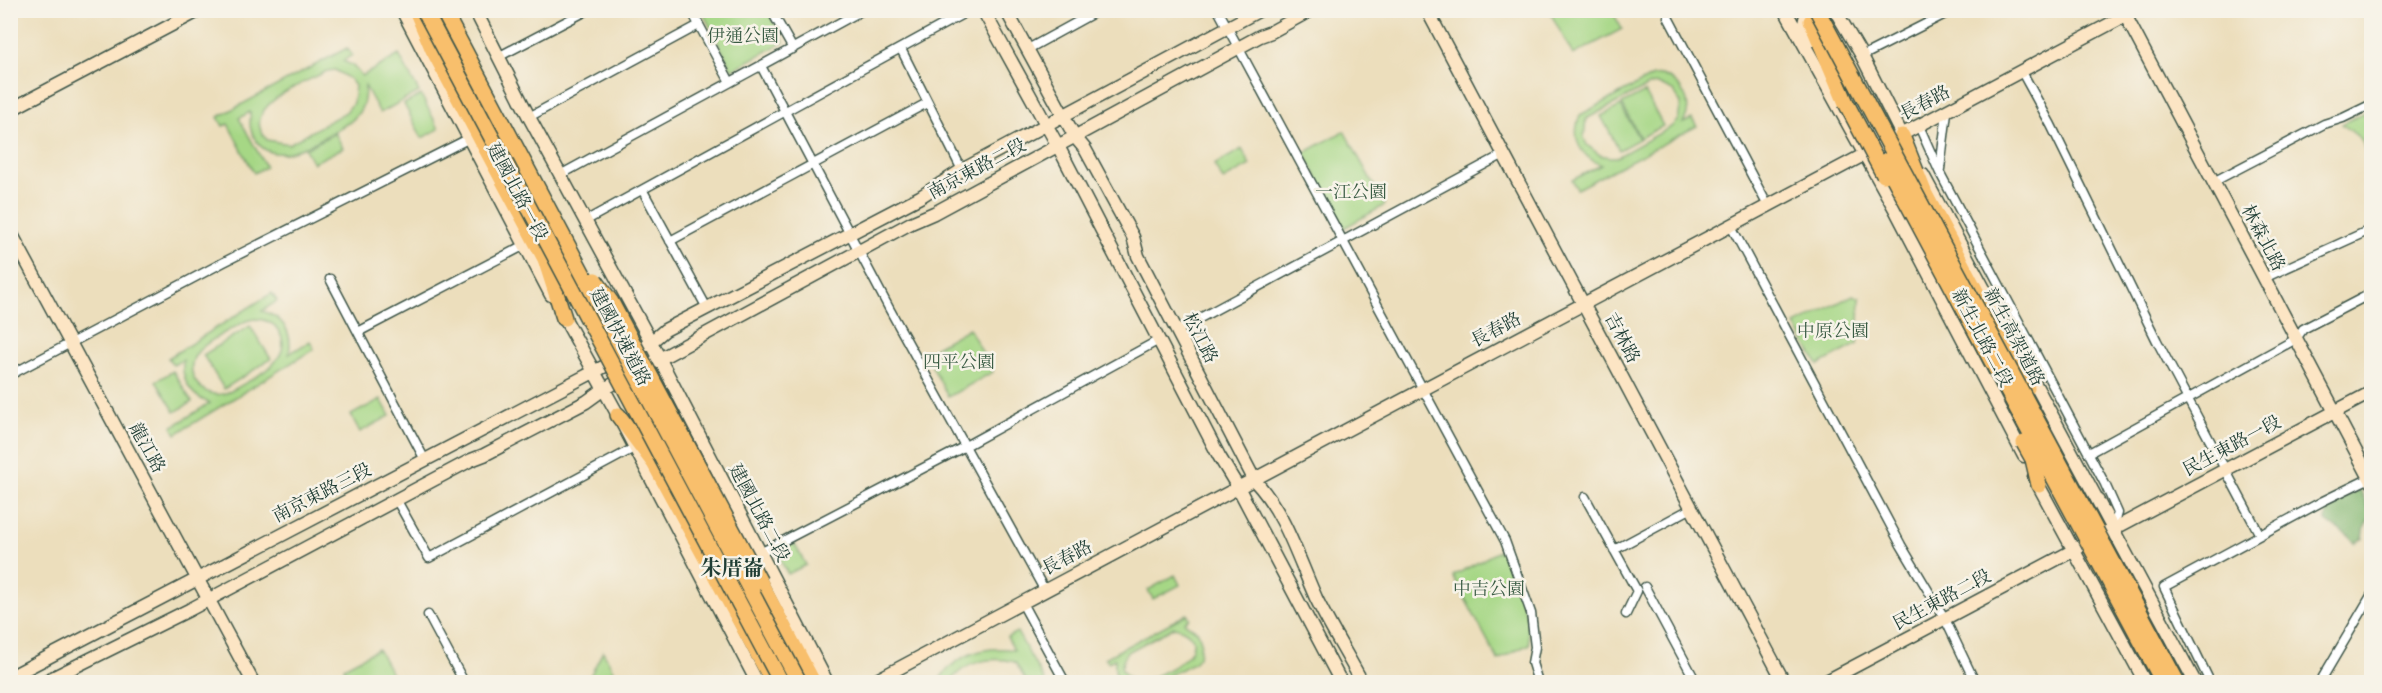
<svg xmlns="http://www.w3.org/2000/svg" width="2382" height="693" font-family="'IM FELL Double Pica','Noto Serif TC',serif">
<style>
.green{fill:#a6d785;stroke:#628a5c;stroke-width:1.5;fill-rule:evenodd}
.forest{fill:#84b872;stroke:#527a53;stroke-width:1.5}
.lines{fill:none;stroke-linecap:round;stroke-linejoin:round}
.street-casing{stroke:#3e5548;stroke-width:11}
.secondary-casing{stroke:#3e5548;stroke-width:15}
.highway-casing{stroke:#3e5548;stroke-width:18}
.street{stroke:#fff;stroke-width:8}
.secondary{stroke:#fce5c4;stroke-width:12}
.highway{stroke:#f8bf6c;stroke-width:15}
.highway-bridge-casing{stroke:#3e5548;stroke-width:18;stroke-linecap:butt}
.highway-bridge{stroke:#f8bf6c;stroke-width:15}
.labels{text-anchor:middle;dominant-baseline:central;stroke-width:5;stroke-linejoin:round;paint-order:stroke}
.park-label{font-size:18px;fill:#3a5c44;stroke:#f7f3e8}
.street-label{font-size:18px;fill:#1f3d34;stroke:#f7f3e8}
.quarter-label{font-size:21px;font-weight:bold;fill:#1f3d34;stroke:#f7f3e8}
</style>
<rect width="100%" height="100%" fill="#f7f3e8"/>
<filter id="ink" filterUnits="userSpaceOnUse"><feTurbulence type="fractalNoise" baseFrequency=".0167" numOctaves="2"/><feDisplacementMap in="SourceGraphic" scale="12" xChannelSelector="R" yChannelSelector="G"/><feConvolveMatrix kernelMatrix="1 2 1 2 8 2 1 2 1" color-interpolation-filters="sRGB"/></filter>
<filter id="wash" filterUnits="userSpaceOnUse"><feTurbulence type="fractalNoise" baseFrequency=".008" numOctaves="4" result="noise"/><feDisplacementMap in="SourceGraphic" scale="24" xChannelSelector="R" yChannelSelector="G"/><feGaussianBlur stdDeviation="1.35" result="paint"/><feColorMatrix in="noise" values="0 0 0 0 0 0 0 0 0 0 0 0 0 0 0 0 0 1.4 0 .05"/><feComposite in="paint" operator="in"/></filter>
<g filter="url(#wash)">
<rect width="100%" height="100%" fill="#ecdebc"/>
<path class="green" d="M 702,11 L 768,11 L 784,42 L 732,70 Z
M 1557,11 L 1612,11 L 1622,29 L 1573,55 L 1551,14 Z
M 347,48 L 352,55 L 343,61 L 352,65 L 362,76 L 399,55 L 419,92 L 380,113 L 365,86 C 365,102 363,111 350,122 C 323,136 268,180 251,130 C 249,125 251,117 250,112 L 239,118 L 266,167 L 254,173 L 228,124 L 223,126 L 218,117 ZM 335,70 L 350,79 L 355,86 L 353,103 L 346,112 L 289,144 L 267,140 C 265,137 261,132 260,128 C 253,101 308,81 327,71 Z
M 1662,75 C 1682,83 1695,103 1683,123 L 1692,119 L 1697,126 L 1577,189 L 1572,180 L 1601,165 C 1579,155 1571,138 1580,115 L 1653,76 ZM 1658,84 L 1673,91 L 1681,103 L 1678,120 L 1671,127 L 1617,157 L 1609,157 L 1600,155 L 1587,145 L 1584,138 L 1586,119 L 1650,85 Z
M 1645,92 L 1663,126 L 1640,138 L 1622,104 Z
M 421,95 L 439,129 L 422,138 L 404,104 Z
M 1621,106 L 1639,139 L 1619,150 L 1601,116 Z
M 2371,109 L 2372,162 L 2371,163 L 2361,139 L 2342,124 Z
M 1344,131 L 1385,205 L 1344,228 L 1304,153 Z
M 335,133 L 343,148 L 313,163 L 305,149 Z
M 1242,149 L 1250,165 L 1223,180 L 1214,165 Z
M 272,293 L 277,301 L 262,311 C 283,317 293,332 289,354 L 310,341 L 314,349 L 176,434 L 172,427 L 210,403 C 191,397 181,380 183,360 L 173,365 L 168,358 ZM 254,319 C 263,319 273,322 278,330 C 298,360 251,379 231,391 C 208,404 181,377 196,354 C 204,342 232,329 246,321 Z
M 1853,295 L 1860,298 L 1858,344 L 1818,365 L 1795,325 Z
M 250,326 L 271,359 L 224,389 L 203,355 Z
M 969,328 L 993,372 L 948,397 L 928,358 L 929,351 Z
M 173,371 L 192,402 L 175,412 L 156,381 Z
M 381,399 L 390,416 L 360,432 L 351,415 Z
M 794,543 L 806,565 L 788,574 L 776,553 Z
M 1502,549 L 1526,614 L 1529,644 L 1498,660 L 1453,576 Z
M 1175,575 L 1180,585 L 1153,599 L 1148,590 Z
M 1187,614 L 1190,618 L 1184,622 L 1198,632 L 1201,641 L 1199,657 L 1194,663 L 1156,682 L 1121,682 C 1114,675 1115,669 1115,659 L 1108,662 L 1105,658 ZM 1174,627 C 1182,629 1191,633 1193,641 C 1196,661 1156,675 1142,682 C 1131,681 1126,677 1121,668 L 1126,653 Z
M 1017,632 L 1045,682 L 1027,682 L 1015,662 C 991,656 965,661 950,682 L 938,682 C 954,655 985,645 1014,650 L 1007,637 Z
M 378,649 L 396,682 L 345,682 L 344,667 Z
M 603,651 L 617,678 L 610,682 L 587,682 Z"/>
<path class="forest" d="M 2360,489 L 2371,515 L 2365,526 L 2363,538 L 2355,543 L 2350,537 L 2326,521 L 2328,506 Z"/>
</g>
<g filter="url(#ink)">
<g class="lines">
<g class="street-casing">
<path id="street" d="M 691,10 L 730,82
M 771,10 L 793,49
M 1218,10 L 1505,541 L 1531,613 L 1535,647 L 1532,663 L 1538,682
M 1668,17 L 1768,206
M 901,49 L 962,170
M 1028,49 L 1099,10
M 1862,56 L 1953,10
M 498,57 L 588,10
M 761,66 L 890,310 L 1045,591
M 2022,72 L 2051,125 L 2157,341 L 2260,535
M 529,117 L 699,25
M 1919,126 L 1940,173 L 2105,484 L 2118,513 L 2113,529
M 1940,169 L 1947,112
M 560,175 L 863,10
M 2213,182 L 2324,124 L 2343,118 L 2372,104
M 643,191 L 707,308
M 585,221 L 970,10
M 1731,226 L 1901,545 L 1945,619 L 1975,682
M 670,241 L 927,103
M 2264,278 L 2372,229
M 330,279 L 425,460
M 1176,331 L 1504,154
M 358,332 L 525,245
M 10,375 L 224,262 L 468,139
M 2089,453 L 2296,339 L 2303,329 L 2372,293
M 1585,497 L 1637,591 L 1626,614
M 396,499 L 429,558 L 634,448
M 1614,550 L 1692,508
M 760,553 L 958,450 L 1159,340
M 1645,587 L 1696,682
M 1022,603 L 1065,682
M 428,615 L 464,682
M 2210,682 L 2164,587 L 2323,501 L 2370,478
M 2320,682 L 2372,594"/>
</g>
<g class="secondary-casing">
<path id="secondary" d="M 402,10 L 551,295
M 475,10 L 529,117 L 651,342 L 827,682
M 983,10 L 1058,146 L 1219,456 L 1239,489 L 1341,682
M 1006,10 L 1075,137 L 1085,149 L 1133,237 L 1138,256 L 1255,481 C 1285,513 1298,558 1316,598 C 1330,627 1347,654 1362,682
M 1427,10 L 1784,682
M 1785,10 L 1895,209 L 2024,456
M 1807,10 L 1804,24 L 1813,40
M 1835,10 L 1862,56 L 1905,141
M 2123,11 L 2372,482
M 10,110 L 200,10
M 1923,175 L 2195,682
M 10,231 L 253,682
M 560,310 L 618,415 L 757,682
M 2034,477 L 2145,682
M 10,677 L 651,342 L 665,330 L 920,197 L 962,170 L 1260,10
M 44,682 L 189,610 L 471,460 L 484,455 L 586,402 L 604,389 L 911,223 L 934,213 L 1260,36 L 1271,32 L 1311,10
M 873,682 L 2136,10
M 1825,682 L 2372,392"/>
</g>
<g class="highway-casing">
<path id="highway" d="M 416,10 L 433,50 L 545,259 L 564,318
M 1811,21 L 1846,103
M 1902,136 L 1925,194 L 2027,388
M 618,415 L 654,463 L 773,682
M 760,582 L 813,682"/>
</g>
<use href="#street" class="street"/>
<use href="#secondary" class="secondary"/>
<use href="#highway" class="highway"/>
<g class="highway-bridge-casing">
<path id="highway-bridge" d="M 424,10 L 781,682
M 443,10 L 799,682
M 1817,10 L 2177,682
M 1846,103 L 1884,175
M 1885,161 L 2163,682
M 595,280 L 611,302 L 760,582
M 2024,443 L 2033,459 L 2039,485"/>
</g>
<use href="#highway-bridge" class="highway-bridge"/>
</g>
</g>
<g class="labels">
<g class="park-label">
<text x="743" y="36">伊通公園</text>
<text x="1351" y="192">一江公園</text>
<text x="1833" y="331">中原公園</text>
<text x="959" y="362">四平公園</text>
<text x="1489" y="589">中吉公園</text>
</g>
<g class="street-label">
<text transform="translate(1925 103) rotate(-28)">長春路</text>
<text transform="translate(977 169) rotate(-28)">南京東路二段</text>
<text transform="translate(517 192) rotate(62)">建國北路一段</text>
<text transform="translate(2263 238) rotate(62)">林森北路</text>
<text transform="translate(1496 330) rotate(-28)">長春路</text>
<text transform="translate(620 337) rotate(62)">建國快速道路</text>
<text transform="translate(2014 337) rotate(62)">新生高架道路</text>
<text transform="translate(1200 338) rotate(63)">松江路</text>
<text transform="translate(1622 338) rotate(62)">吉林路</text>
<text transform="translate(1982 338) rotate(62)">新生北路二段</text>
<text transform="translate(2232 446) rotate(-28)">民生東路一段</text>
<text transform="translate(147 448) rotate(61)">龍江路</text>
<text transform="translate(322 493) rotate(-27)">南京東路三段</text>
<text transform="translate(759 513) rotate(62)">建國北路二段</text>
<text transform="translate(1067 558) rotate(-28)">長春路</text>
<text transform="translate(1942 600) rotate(-28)">民生東路二段</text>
</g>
<g class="quarter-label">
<text x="732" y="568">朱厝崙</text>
</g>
</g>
<rect width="2382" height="693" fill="none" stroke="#f7f3e8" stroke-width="36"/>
</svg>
